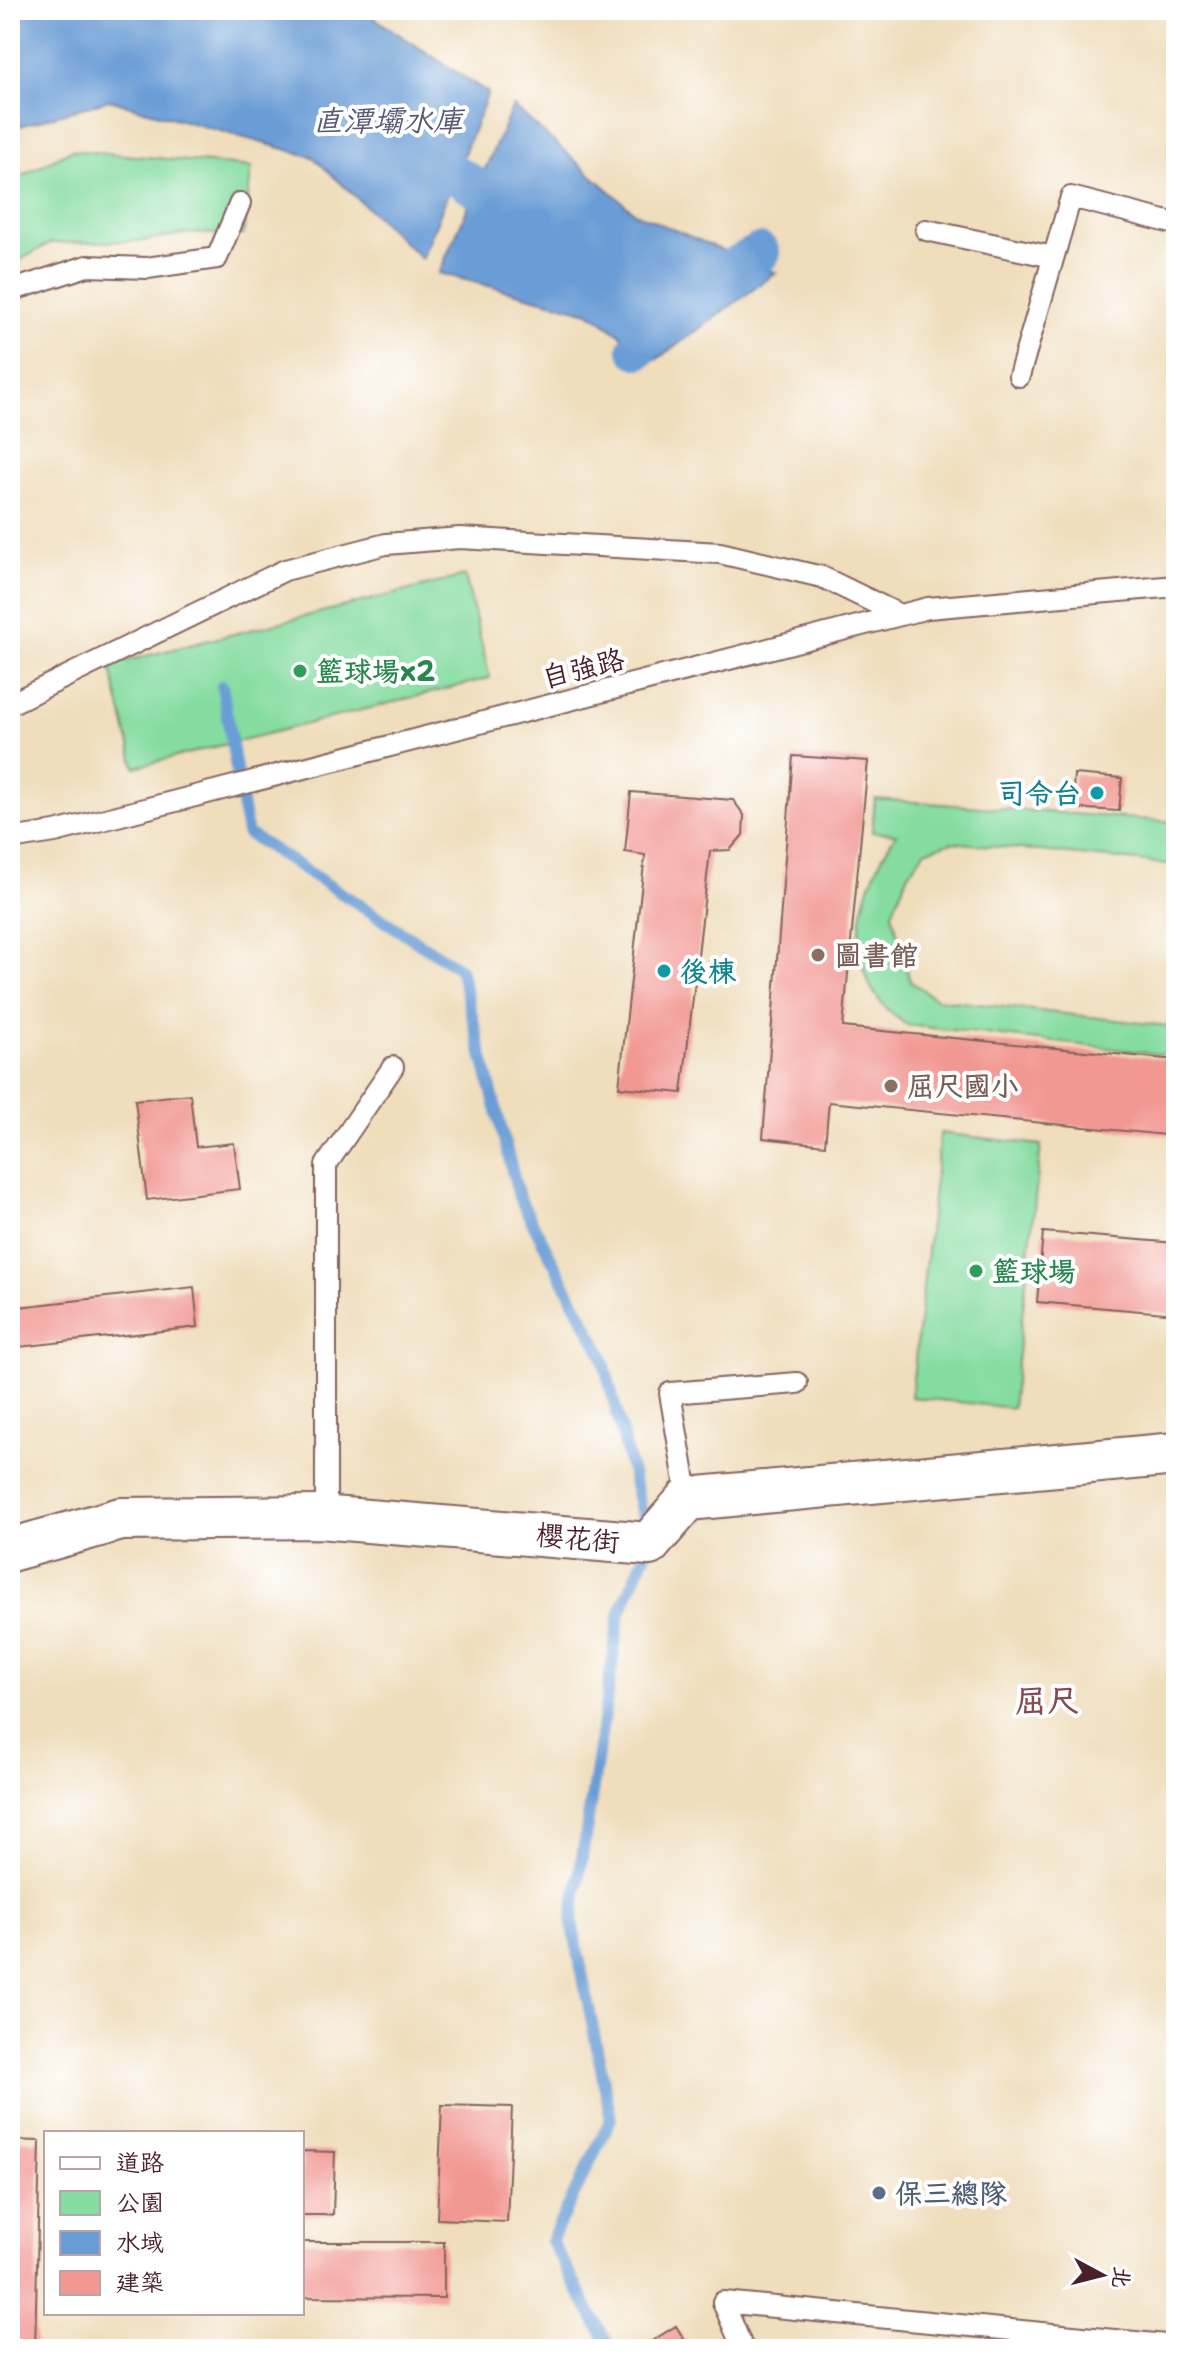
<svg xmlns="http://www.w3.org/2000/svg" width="1186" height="2359" font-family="'Shantell Sans','LXGW WenKai TC',sans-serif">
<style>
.green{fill:#85dca0;stroke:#687e66;stroke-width:2}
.water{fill:#6a9dd5;stroke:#5a5e80;stroke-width:2}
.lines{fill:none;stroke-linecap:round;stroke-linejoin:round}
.stream{stroke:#6a9dd5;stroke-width:12}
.canal{stroke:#6a9dd5;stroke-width:40}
.building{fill:#f29893}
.service-casing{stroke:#84625d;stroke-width:24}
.minor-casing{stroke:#84625d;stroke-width:46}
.service{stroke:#fff;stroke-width:20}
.minor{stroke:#fff;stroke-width:42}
.leisure-dot{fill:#2e9e5b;stroke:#fff;stroke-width:3}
.culture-dot{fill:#0f9aa8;stroke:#fff;stroke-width:3}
.education-dot{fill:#8d6e63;stroke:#fff;stroke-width:3}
.service-dot{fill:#5c6f8a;stroke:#fff;stroke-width:3}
.labels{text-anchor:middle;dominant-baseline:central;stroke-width:8;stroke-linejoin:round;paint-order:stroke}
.street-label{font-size:28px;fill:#4a1f2b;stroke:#fff}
.leisure-label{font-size:28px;font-weight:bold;fill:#27864d;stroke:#fff;text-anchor:start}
.culture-label{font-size:28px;font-weight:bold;fill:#0d838f;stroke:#fff;text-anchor:end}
.education-label{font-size:28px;font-weight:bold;fill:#785e54;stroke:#fff;text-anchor:start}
.service-label{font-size:28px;font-weight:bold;fill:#4e5e75;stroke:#fff;text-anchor:start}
.water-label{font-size:30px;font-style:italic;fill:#585877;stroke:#fff}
.quarter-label{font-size:32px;font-weight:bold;fill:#85494f;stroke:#fff}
</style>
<rect width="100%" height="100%" fill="#fff"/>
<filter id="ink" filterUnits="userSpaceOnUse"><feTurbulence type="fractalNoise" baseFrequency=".0125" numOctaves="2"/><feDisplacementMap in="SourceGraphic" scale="16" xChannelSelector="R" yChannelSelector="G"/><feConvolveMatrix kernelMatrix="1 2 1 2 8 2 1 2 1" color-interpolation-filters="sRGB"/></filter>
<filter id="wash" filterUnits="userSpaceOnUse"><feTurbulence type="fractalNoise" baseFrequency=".006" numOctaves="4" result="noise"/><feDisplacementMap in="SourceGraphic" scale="32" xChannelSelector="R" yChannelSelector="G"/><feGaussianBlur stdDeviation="1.8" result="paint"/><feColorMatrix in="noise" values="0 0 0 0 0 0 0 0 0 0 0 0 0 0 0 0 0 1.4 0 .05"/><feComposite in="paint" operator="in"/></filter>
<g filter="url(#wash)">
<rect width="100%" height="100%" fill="#efddbb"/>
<path class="green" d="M 71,150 L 252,167 L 243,235 L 189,233 L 142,241 L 50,243 L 10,266 L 10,182 Z
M 465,576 L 490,678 L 135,767 L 110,665 Z
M 875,799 L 1176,822 L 1176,865 L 952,842 L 925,851 L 908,874 L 892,913 L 910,981 L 936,999 L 1176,1027 L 1176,1056 L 907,1025 C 835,978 856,895 896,834 L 872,832 Z
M 940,1133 L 1041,1145 L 1012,1408 L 911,1397 Z"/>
<path class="water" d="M 10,10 L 362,10 L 488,93 L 422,259 L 313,157 L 109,100 L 10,129 Z
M 513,106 L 635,213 L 776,273 L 656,360 L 589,312 L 439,273 Z"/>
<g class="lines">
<path class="stream" d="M 222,686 L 247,833 L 460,969 L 519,1197 L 602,1354 L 647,1533
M 611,2349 L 551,2241 L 611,2119 L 572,1922 L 620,1612 L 647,1551"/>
<path class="canal" d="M 411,147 L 523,217
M 638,349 L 666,305 L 760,253"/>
</g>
<g id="blocks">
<path class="building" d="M 793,756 L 868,761 L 843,1027 L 1176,1060 L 1176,1136 L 829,1102 L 825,1145 L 763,1138 Z
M 1074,774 L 1122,778 L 1119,811 L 1072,808 Z
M 631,792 L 733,800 L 744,815 L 743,835 L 730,850 L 710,851 L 682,1093 L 619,1087 L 645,855 L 625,852 Z
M 190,1094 L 196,1147 L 234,1143 L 240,1189 L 147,1200 L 135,1100 Z
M 1043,1232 L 1176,1243 L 1176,1314 L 1037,1302 Z
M 194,1287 L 198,1327 L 10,1348 L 10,1308 Z
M 442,2105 L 512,2107 L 507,2222 L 437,2219 Z
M 10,2140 L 40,2141 L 35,2349 L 10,2349 Z
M 302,2151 L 335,2152 L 333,2215 L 302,2215 Z
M 302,2242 L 444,2242 L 444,2298 L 302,2297 Z
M 676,2326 L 690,2349 L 639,2349 Z
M 898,2341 L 940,2345 L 939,2349 L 897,2349 Z"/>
</g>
</g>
<g filter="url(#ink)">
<use href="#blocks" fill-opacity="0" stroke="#84625d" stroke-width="2"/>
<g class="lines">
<g class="service-casing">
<path id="service" d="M 926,230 L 1053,257
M 10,291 L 87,266 L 147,268 L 217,258 L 240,203
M 1019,376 L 1071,197 L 1176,224
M 10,704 L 285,570 L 386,544 L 460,538 L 720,553 L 822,577 L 900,615
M 10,839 L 55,832 L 928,608 L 1176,586
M 688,1499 L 670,1393 L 797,1383
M 326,1517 L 326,1165 L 393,1067
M 743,2349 L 723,2302 L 1176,2346"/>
</g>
<g class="minor-casing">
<path id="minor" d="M 10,1550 L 121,1519 L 319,1517 L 649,1544 L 688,1499 L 1176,1454"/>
</g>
<use href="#service" class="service"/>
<use href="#minor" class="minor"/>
</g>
</g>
<g class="leisure-dot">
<circle cx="300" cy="671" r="8"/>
<circle cx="976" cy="1271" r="8"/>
</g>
<g class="culture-dot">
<circle cx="1097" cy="793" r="8"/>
<circle cx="664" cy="971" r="8"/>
</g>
<g class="education-dot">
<circle cx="818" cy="955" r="8"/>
<circle cx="891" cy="1086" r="8"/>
</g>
<circle class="service-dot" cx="879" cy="2193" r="8"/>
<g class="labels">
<g class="street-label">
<text transform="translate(583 668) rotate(-14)">自強路</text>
<text transform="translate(578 1538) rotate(5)">櫻花街</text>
</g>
<g class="leisure-label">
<text x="316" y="671">籃球場x2</text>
<text x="992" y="1271">籃球場</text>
</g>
<g class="culture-label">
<text x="1081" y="793">司令台</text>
<text x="680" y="971" text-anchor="start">後棟</text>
</g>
<g class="education-label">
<text x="834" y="955">圖書館</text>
<text x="907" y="1086">屈尺國小</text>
</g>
<g class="service-label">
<text x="895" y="2193">保三總隊</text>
</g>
<g class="water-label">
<text x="388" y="120">直潭壩水庫</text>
</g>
<g class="quarter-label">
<text x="1047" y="1700">屈尺</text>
</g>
</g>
<rect width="1186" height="2359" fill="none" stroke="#fff" stroke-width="40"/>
<rect x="44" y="2131" width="260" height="184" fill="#ffffff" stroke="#b7a5aa" stroke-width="2"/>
<rect x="60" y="2157" width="40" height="12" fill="#ffffff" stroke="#b7a5aa" stroke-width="2"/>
<text x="116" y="2171" font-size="24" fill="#4a1f2b">道路</text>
<rect x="60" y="2191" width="40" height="24" fill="#85dca0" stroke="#b7a5aa" stroke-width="2"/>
<text x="116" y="2211" font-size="24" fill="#4a1f2b">公園</text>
<rect x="60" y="2231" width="40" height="24" fill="#6a9dd5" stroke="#b7a5aa" stroke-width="2"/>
<text x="116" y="2251" font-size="24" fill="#4a1f2b">水域</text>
<rect x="60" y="2271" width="40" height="24" fill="#f29893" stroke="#b7a5aa" stroke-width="2"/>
<text x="116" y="2291" font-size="24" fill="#4a1f2b">建築</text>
<g transform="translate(1102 2275) rotate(97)" stroke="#ffffff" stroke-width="6" paint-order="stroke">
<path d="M0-6L14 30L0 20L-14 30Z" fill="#4a1f2b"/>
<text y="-12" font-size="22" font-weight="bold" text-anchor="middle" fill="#4a1f2b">北</text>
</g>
</svg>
